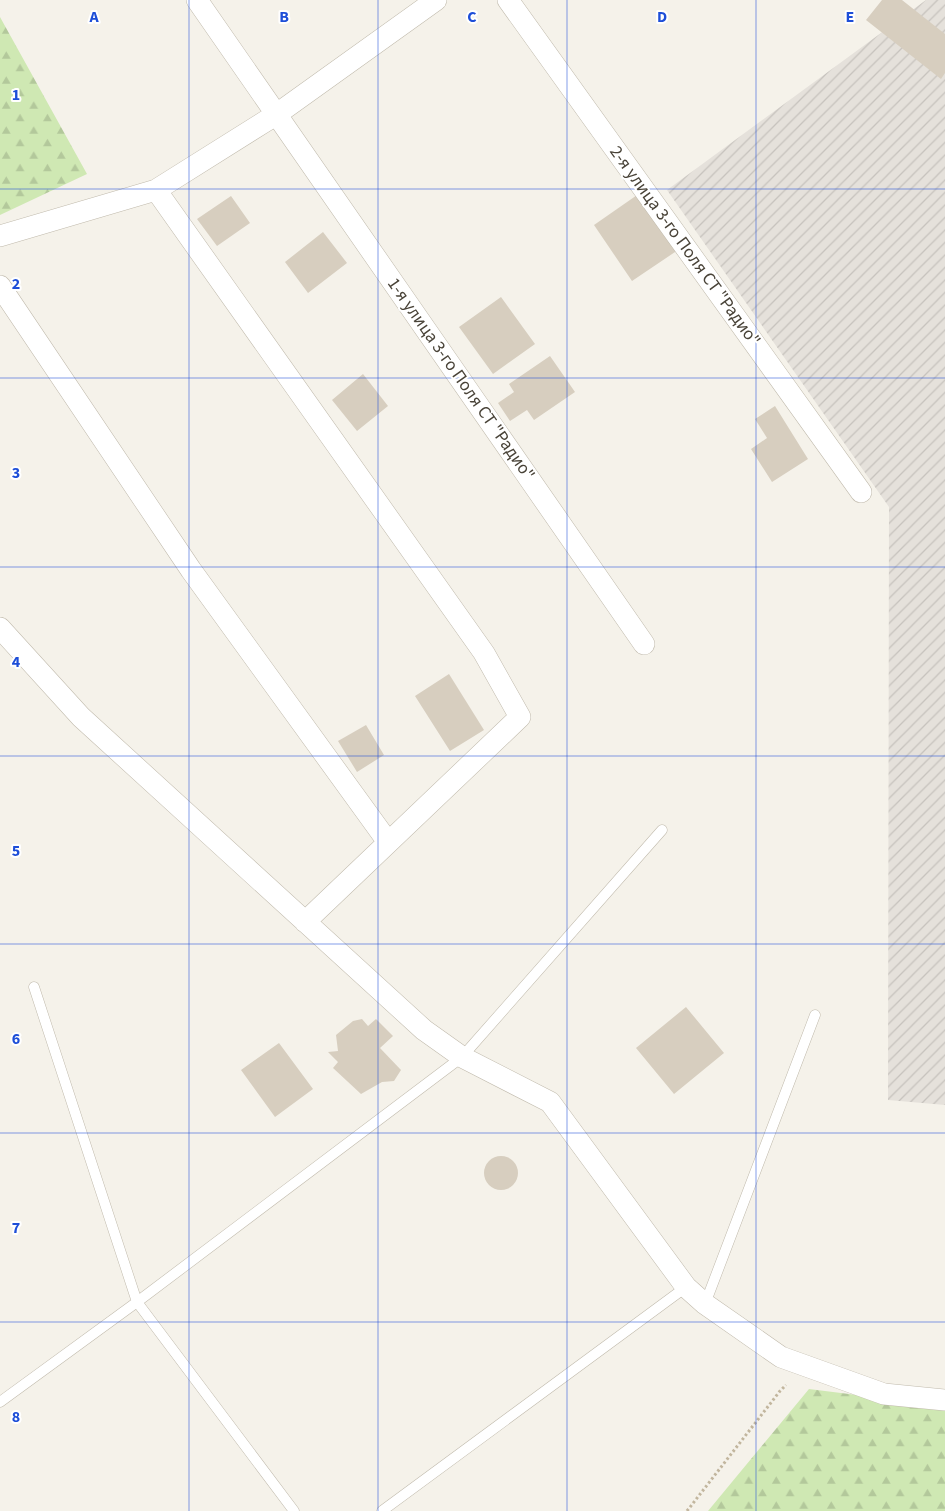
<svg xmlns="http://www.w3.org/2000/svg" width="945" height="1511" font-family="'Source Sans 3',sans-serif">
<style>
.industrial{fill:url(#industrial-furrows)}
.forest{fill:url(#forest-firs)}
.building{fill:#d7cebf}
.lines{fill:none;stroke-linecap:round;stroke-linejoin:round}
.service-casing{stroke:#c0baac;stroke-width:11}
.minor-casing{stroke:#c0baac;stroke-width:22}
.path{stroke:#c2b69e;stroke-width:3;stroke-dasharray:2.5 2.5;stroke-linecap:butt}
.service{stroke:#fff;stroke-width:10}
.minor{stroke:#fff;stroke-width:21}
.grid{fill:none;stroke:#1d4ed8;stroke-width:1;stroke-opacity:0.55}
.labels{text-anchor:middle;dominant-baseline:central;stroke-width:4;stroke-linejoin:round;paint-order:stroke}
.street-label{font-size:18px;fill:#494338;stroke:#fff}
.grid-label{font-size:16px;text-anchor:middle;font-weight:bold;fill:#1d4ed8;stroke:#fff;stroke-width:4;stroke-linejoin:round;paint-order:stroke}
</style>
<defs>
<pattern id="industrial-furrows" width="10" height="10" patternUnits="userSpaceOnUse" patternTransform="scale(1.25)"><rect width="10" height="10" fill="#e5e1db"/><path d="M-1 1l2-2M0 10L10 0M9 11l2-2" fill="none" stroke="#c6c2bd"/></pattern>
<pattern id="forest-firs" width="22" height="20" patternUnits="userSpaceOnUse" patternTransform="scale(1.25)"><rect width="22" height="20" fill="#cfe8b3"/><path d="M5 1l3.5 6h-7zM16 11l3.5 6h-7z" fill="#b3c89b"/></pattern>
</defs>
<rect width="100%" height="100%" fill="#f5f2ea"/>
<path class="industrial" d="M 926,0 L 945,0 L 945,1105 L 888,1100 L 889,507 L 667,190 Z"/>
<path class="forest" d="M 0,17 L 87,174 L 0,215 Z
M 809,1389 L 945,1406 L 945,1511 L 708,1511 Z"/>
<path class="building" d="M 882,0 L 902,0 L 945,34 L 945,73 L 941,79 L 866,20 Z
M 640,193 L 678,250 L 632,281 L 594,225 Z
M 231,196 L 250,223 L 217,246 L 197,219 Z
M 323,232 L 347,263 L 308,293 L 285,262 Z
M 501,297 L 535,344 L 493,374 L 459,327 Z
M 550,356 L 575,392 L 534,420 L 527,410 L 510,421 L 498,403 L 514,392 L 509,384 Z
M 363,374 L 388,406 L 357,431 L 332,400 Z
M 775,406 L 808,459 L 772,482 L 751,449 L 767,438 L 755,419 Z
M 449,674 L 484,730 L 450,751 L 415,696 Z
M 366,725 L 384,755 L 357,772 L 338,741 Z
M 686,1007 L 724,1053 L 674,1094 L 636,1048 Z
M 362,1019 L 368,1026 L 376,1019 L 393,1036 L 380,1048 L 401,1070 L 394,1081 L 382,1082 L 361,1094 L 333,1068 L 338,1062 L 328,1052 L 338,1051 L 336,1035 L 353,1021 Z
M 279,1043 L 313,1089 L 275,1117 L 241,1070 Z
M484 1173a17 17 0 1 1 34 0a17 17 0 1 1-34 0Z"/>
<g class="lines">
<g class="service-casing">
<path id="service" d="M 34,987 L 137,1302 L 294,1511
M 705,1304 L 815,1015
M 0,1402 L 137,1302 L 462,1057 L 662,830
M 382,1511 L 686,1287"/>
</g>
<g class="minor-casing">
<path id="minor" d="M 197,0 L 644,644
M 508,0 L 861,492
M 156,190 L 484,653 L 520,717 L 305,922
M 0,236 L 156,190 L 277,114 L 436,0
M 0,286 L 191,570 L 388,842
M 0,628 L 81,717 L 424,1030 L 462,1057 L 550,1102 L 686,1287 L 705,1304 L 781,1357 L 884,1394 L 945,1400"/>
</g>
<path class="path" d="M 687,1511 L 780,1391 L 786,1385"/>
<use href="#service" class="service"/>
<use href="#minor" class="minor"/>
</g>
<path class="grid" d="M 189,0 L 189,1511M 378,0 L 378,1511M 567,0 L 567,1511M 756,0 L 756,1511M 0,189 L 945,189M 0,378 L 945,378M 0,567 L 945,567M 0,756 L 945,756M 0,944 L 945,944M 0,1133 L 945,1133M 0,1322 L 945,1322"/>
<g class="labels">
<g class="street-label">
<text transform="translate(685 246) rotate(54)">2-я улица 3-го Поля СТ "Радио"</text>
<text transform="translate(461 379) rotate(55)">1-я улица 3-го Поля СТ "Радио"</text>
</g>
</g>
<g class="grid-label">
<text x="94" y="22">A</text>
<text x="284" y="22">B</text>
<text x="472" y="22">C</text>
<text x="662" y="22">D</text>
<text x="850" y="22">E</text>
<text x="16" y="100">1</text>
<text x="16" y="289">2</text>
<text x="16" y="478">3</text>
<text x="16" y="667">4</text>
<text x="16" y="856">5</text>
<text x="16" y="1044">6</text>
<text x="16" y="1233">7</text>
<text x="16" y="1422">8</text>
</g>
</svg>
